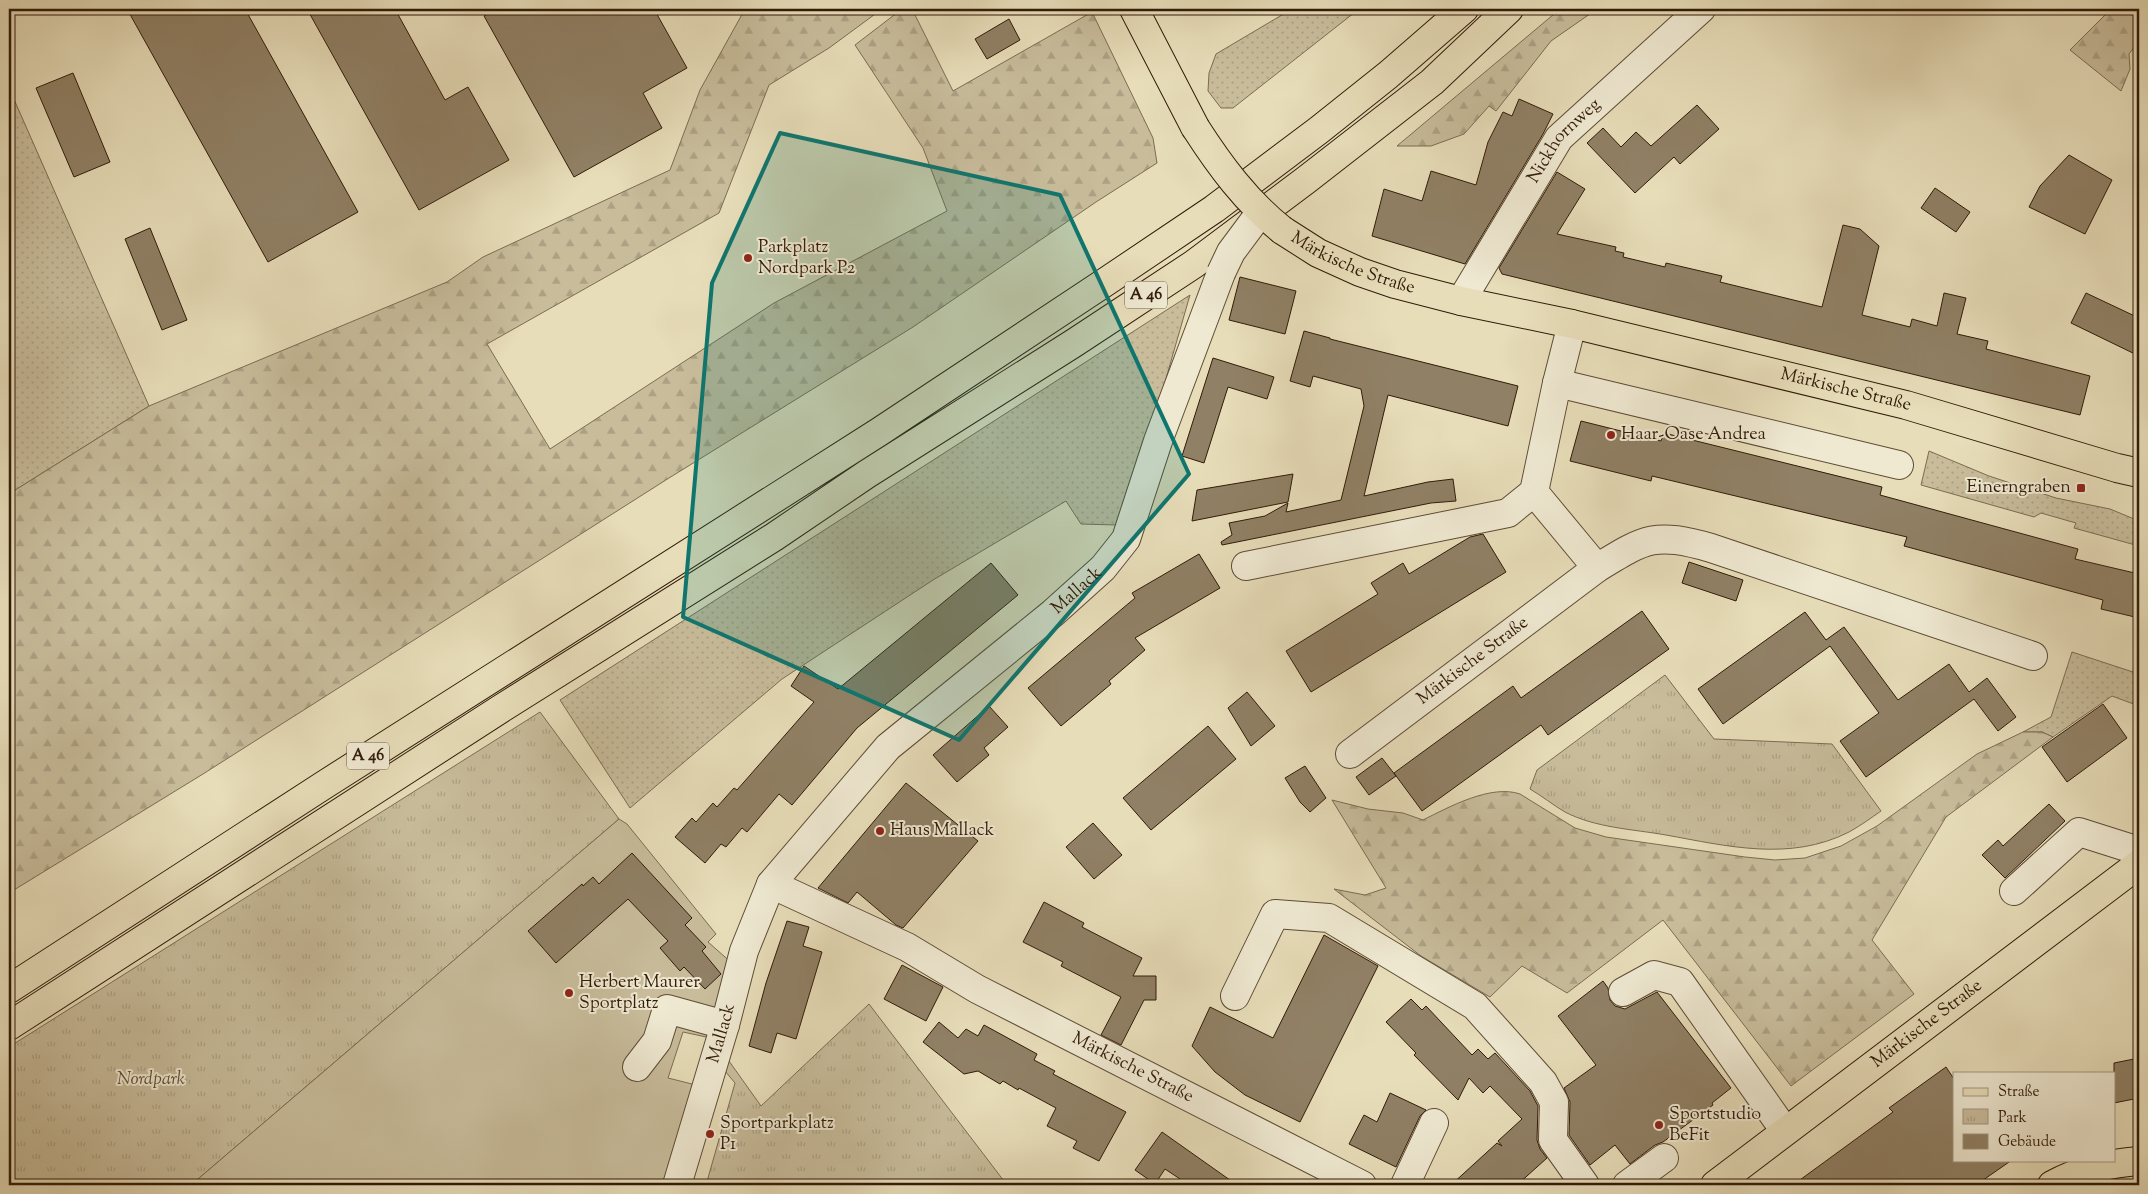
<svg xmlns="http://www.w3.org/2000/svg" width="2148" height="1194" font-family="'Sorts Mill Goudy',serif">
<style>
.grass{fill:url(#grass-dots);stroke:#7c6c52}
.forest{fill:url(#forest-firs);stroke:#7c6c52}
.park{fill:url(#park-tufts);stroke:#7c6c52}
.pitch{fill:#c8bc9b;stroke:#7c6c52}
.building{fill:#908065;stroke:#311b09}
.lines{fill:none;stroke-linecap:round;stroke-linejoin:round}
.minor-casing{stroke:#5e4c35;stroke-width:30}
.major-casing{stroke:#311b09;stroke-width:30}
.highway-casing{stroke:#311b09;stroke-width:30}
.minor{stroke:#efe9d2;stroke-width:28}
.major{stroke:#e7ddb9;stroke-width:28}
.highway{stroke:#e7ddb9;stroke-width:28}
.minor-bridge-casing{stroke:#5e4c35;stroke-width:30;stroke-linecap:butt}
.major-bridge-casing{stroke:#311b09;stroke-width:30;stroke-linecap:butt}
.minor-bridge{stroke:#efe9d2;stroke-width:28}
.major-bridge{stroke:#e7ddb9;stroke-width:28}
.marked{fill:#0f766e;fill-opacity:0.2;stroke:#0f766e;stroke-width:4;stroke-linejoin:round}
.poi-dot{fill:#8f2418;stroke:#efe9d2;stroke-width:2}
.labels{text-anchor:middle;dominant-baseline:central;stroke-width:4;stroke-linejoin:round;paint-order:stroke}
.shield{fill:#efe9d2;stroke:#6a5945;stroke-width:1}
.shield-label{font-size:16px;font-weight:bold;fill:#311b09}
.street-label{font-size:18px;fill:#311b09;stroke:#efe9d2}
.poi-label{font-size:18px;fill:#311b09;stroke:#efe9d2;text-anchor:start}
.park-label{font-size:18px;font-style:italic;fill:#5e4b35;stroke:#efe9d2}
</style>
<defs>
<pattern id="grass-dots" width="8" height="8" patternUnits="userSpaceOnUse" patternTransform="scale(1.25)"><rect width="8" height="8" fill="#c8bc9b"/><path d="M2 2h.1M6 6h.1" fill="none" stroke="#aca184" stroke-width="1.8" stroke-linecap="round"/></pattern>
<pattern id="forest-firs" width="22" height="20" patternUnits="userSpaceOnUse" patternTransform="scale(1.25)"><rect width="22" height="20" fill="#c8bc9b"/><path d="M5 1l3.5 6h-7zM16 11l3.5 6h-7z" fill="#aca184"/></pattern>
<pattern id="park-tufts" width="24" height="20" patternUnits="userSpaceOnUse" patternTransform="scale(1.25)"><rect width="24" height="20" fill="#c8bc9b"/><path d="M3 7l-1-3M5 7V3M7 7l1-3M15 17l-1-3M17 17v-4M19 17l1-3" fill="none" stroke="#aca184"/></pattern>
</defs>
<rect width="100%" height="100%" fill="#e7ddb9"/>
<filter id="stains"><feTurbulence type="fractalNoise" baseFrequency=".004" numOctaves="4"/><feColorMatrix values="0 0 0 0 .2 0 0 0 0 .09 0 0 0 0 .02 0 0 0 .5 -.17"/></filter>
<radialGradient id="worn" r=".72"><stop offset=".6" stop-color="#630" stop-opacity="0"/><stop offset="1" stop-color="#630" stop-opacity=".3"/></radialGradient>
<path class="grass" d="M 1292,9 L 1359,9 L 1233,108 L 1221,108 L 1208,91 L 1209,73 L 1216,54 Z
M 9,88 L 149,406 L 9,494 Z
M 1190,295 L 1146,448 L 1117,525 L 1081,524 L 1066,501 L 933,580 L 782,679 L 630,808 L 560,700 Z
M 1929,451 L 1989,476 L 2056,498 L 2110,509 L 2139,521 L 2139,546 L 2074,528 L 2076,523 L 2041,513 L 2034,517 L 1921,485 Z
M 2072,652 L 2139,674 L 2139,706 L 2112,696 L 2053,737 L 2042,732 L 2023,732 L 2051,717 Z"/>
<path class="forest" d="M 745,9 L 882,9 L 829,48 L 769,85 L 719,213 L 487,344 L 550,449 L 774,303 L 947,211 L 923,148 L 855,45 L 902,9 L 912,9 L 953,91 L 1092,12 L 1153,138 L 1157,163 L 1096,202 L 913,327 L 669,478 L 203,774 L 9,893 L 9,494 L 149,406 L 447,282 L 483,257 L 670,170 L 700,90 Z
M 1560,9 L 1597,9 L 1551,41 L 1496,111 L 1489,106 L 1464,134 L 1431,146 L 1397,146 Z
M 2111,9 L 2139,9 L 2139,41 L 2129,54 L 2130,69 L 2121,91 L 2070,50 Z
M 2023,732 L 2042,732 L 2053,737 L 1946,817 L 1872,940 L 1914,994 L 1791,1086 L 1663,920 L 1567,993 L 1522,966 L 1490,997 L 1421,956 L 1334,889 L 1365,895 L 1386,888 L 1332,800 L 1368,809 L 1403,813 L 1423,820 C 1449,807 1491,784 1520,794 L 1575,828 L 1606,837 L 1745,857 L 1775,860 L 1805,858 L 1841,846 L 1877,826 L 1977,754 Z"/>
<path class="park" d="M 1665,675 L 1714,739 L 1832,744 L 1881,811 C 1871,818 1860,826 1849,832 C 1790,862 1727,846 1666,835 C 1632,829 1596,828 1565,812 C 1553,805 1542,796 1530,789 L 1537,770 Z
M 540,712 L 619,819 L 191,1185 L 9,1185 L 9,1047 Z
M 869,1004 L 1007,1185 L 706,1185 L 735,1083 L 720,1065 L 724,1054 L 761,1106 Z"/>
<path class="pitch" d="M 619,819 L 627,824 L 716,934 L 708,942 L 733,964 L 711,1038 L 683,1032 L 668,1078 L 696,1085 L 667,1185 L 191,1185 Z"/>
<path class="building" d="M 127,9 L 245,9 L 358,212 L 268,262 Z
M 307,9 L 395,9 L 445,100 L 468,87 L 509,160 L 419,210 Z
M 497,9 L 654,9 L 687,68 L 643,93 L 662,128 L 574,177 L 484,16 Z
M 1009,19 L 1020,40 L 987,59 L 975,39 Z
M 73,73 L 110,162 L 74,177 L 36,88 Z
M 1519,99 L 1553,114 L 1543,134 L 1465,264 L 1372,236 L 1384,189 L 1422,201 L 1431,171 L 1476,185 L 1488,142 L 1503,112 L 1512,116 Z
M 1697,105 L 1719,129 L 1680,164 L 1674,157 L 1635,193 L 1587,143 L 1603,128 L 1621,147 L 1636,132 L 1651,146 Z
M 2069,155 L 2112,180 L 2085,234 L 2029,207 L 2040,186 Z
M 1557,172 L 1585,189 L 1557,234 L 1616,247 L 1615,251 L 1624,253 L 1623,257 L 1665,267 L 1666,263 L 1722,276 L 1720,282 L 1822,307 L 1843,225 L 1860,229 L 1879,246 L 1862,315 L 1910,327 L 1912,319 L 1937,326 L 1944,293 L 1966,298 L 1957,334 L 1988,341 L 1986,349 L 2090,376 L 2080,415 L 1502,274 L 1499,268 Z
M 1935,188 L 1970,212 L 1956,232 L 1921,208 Z
M 150,228 L 187,320 L 162,330 L 125,239 Z
M 1240,277 L 1296,291 L 1285,334 L 1229,320 Z
M 2086,293 L 2139,318 L 2139,356 L 2071,323 Z
M 1304,331 L 1330,338 L 1330,339 L 1518,386 L 1508,426 L 1388,395 L 1364,496 L 1428,482 L 1453,479 L 1456,501 L 1431,503 L 1222,545 L 1221,542 L 1232,535 L 1229,523 L 1265,516 L 1288,503 L 1286,512 L 1341,500 L 1364,406 L 1361,389 L 1313,376 L 1310,387 L 1290,381 Z
M 1213,358 L 1274,377 L 1267,399 L 1228,387 L 1204,463 L 1182,456 Z
M 1581,421 L 1661,441 L 1664,433 L 1882,487 L 1880,495 L 2078,549 L 2075,559 L 2139,574 L 2139,618 L 2101,609 L 2103,600 L 1904,546 L 1907,537 L 1652,476 L 1651,481 L 1570,461 Z
M 1293,474 L 1288,502 L 1192,521 L 1197,490 Z
M 1483,534 L 1506,572 L 1311,692 L 1286,651 L 1378,594 L 1371,583 L 1403,563 L 1409,574 L 1470,537 Z
M 1199,554 L 1220,588 L 1135,638 L 1145,650 L 1109,681 L 1111,684 L 1061,726 L 1028,688 L 1135,598 L 1132,593 Z
M 1689,562 L 1743,580 L 1736,601 L 1682,583 Z
M 991,563 L 1018,595 L 857,728 L 792,805 L 779,794 L 747,832 L 742,828 L 726,847 L 721,844 L 705,863 L 675,837 L 692,818 L 696,822 L 713,803 L 717,807 L 734,788 L 737,790 L 814,702 L 791,686 L 804,666 L 838,689 Z
M 1642,611 L 1669,649 L 1548,735 L 1541,725 L 1422,811 L 1394,773 L 1513,686 L 1521,698 Z
M 1805,612 L 1826,640 L 1844,627 L 1898,700 L 1949,664 L 1969,692 L 1987,678 L 2016,717 L 1998,731 L 1974,699 L 1866,777 L 1840,741 L 1879,713 L 1830,646 L 1723,724 L 1698,689 Z
M 1247,692 L 1275,726 L 1251,746 L 1228,708 Z
M 2103,704 L 2127,738 L 2067,782 L 2042,747 Z
M 989,706 L 1008,727 L 984,748 L 989,755 L 957,782 L 933,755 Z
M 1208,726 L 1236,759 L 1151,830 L 1123,798 Z
M 1382,758 L 1396,776 L 1369,795 L 1356,777 Z
M 1305,766 L 1326,798 L 1310,812 L 1300,802 L 1285,778 Z
M 906,783 L 978,841 L 903,928 L 896,925 L 857,892 L 848,903 L 818,888 Z
M 2049,804 L 2065,821 L 2005,878 L 1982,855 L 1998,840 L 2003,846 Z
M 1093,823 L 1122,855 L 1094,879 L 1066,847 Z
M 632,853 L 692,918 L 685,925 L 706,947 L 702,951 L 721,974 L 705,989 L 684,967 L 680,971 L 660,948 L 668,941 L 628,899 L 556,963 L 528,931 L 582,884 L 583,886 L 593,877 L 599,884 Z
M 1044,902 L 1084,923 L 1082,927 L 1142,958 L 1133,976 L 1156,976 L 1156,1000 L 1144,1000 L 1121,1045 L 1101,1035 L 1121,997 L 1061,966 L 1063,962 L 1023,942 Z
M 787,921 L 809,927 L 803,946 L 822,952 L 796,1039 L 777,1033 L 771,1053 L 749,1046 L 766,983 Z
M 1324,935 L 1378,966 L 1300,1122 L 1245,1095 L 1215,1072 L 1192,1046 L 1210,1007 L 1273,1038 Z
M 902,965 L 943,987 L 926,1021 L 884,999 Z
M 1603,981 L 1608,988 L 1610,1000 L 1615,1006 L 1625,1009 L 1657,992 L 1731,1088 L 1712,1103 L 1713,1105 L 1663,1142 L 1655,1145 L 1630,1164 L 1615,1145 L 1590,1165 L 1569,1135 L 1570,1102 L 1564,1088 L 1596,1065 L 1558,1016 Z
M 1411,999 L 1422,1010 L 1426,1006 L 1472,1055 L 1478,1049 L 1488,1059 L 1495,1053 L 1530,1091 L 1538,1106 L 1537,1140 L 1540,1149 L 1547,1158 L 1517,1185 L 1451,1185 L 1497,1143 L 1502,1146 L 1498,1141 L 1522,1119 L 1490,1086 L 1483,1093 L 1469,1078 L 1458,1100 L 1414,1055 L 1416,1053 L 1386,1022 Z
M 939,1022 L 958,1038 L 966,1029 L 978,1036 L 984,1025 L 1037,1054 L 1034,1060 L 1055,1071 L 1053,1074 L 1126,1112 L 1099,1161 L 1073,1148 L 1077,1141 L 1047,1126 L 1056,1108 L 1019,1088 L 1018,1090 L 1003,1081 L 1000,1084 L 978,1071 L 964,1074 L 923,1042 Z
M 2139,1058 L 2139,1098 L 2114,1103 L 2114,1063 Z
M 1946,1067 L 1954,1079 L 1954,1160 L 2012,1160 L 1976,1185 L 1793,1185 L 1893,1112 L 1889,1108 Z
M 1390,1093 L 1426,1110 L 1420,1116 L 1396,1167 L 1349,1144 L 1364,1115 L 1377,1122 Z
M 1162,1132 L 1237,1185 L 1189,1185 L 1165,1169 L 1155,1184 L 1135,1170 Z"/>
<g class="lines">
<g class="minor-casing">
<g id="minor">
<path id="s1" d="M 1461,301 L 1559,138 L 1701,9"/>
<path d="M 1557,383 L 1899,465"/>
<path d="M 1534,492 L 1597,568 C 1646,538 1654,532 1711,548 L 2033,656"/>
<path d="M 1246,566 L 1508,513 L 1534,492 L 1557,383 L 1572,324"/>
<path id="s2" d="M 1350,754 L 1597,568"/>
<path id="s3" d="M 771,884 L 907,947 L 977,989 L 1362,1185"/>
<path d="M 2014,891 L 2079,832 L 2139,851"/>
<path d="M 1623,992 L 1654,975 L 1680,982 L 1785,1131"/>
<path d="M 1235,996 L 1275,914 L 1329,918 L 1475,1006 L 1543,1082 L 1554,1102 L 1553,1140 L 1585,1185"/>
<path d="M 637,1067 L 657,1041 L 667,1009 L 725,1025"/>
<path id="s4" d="M 677,1185 L 725,1025 L 744,951 L 771,884 L 888,747 L 1053,613 L 1103,568 L 1126,539 L 1158,441 L 1221,273"/>
<path d="M 1405,1185 L 1434,1123"/>
<path d="M 1627,1185 L 1664,1158"/>
</g>
</g>
<g class="major-casing">
<g id="major">
<path d="M 1134,9 L 1195,127"/>
<path id="s5" d="M 1282,230 L 1318,253 L 1360,272 L 1395,284 L 1461,301 L 1572,324 L 1906,405 L 2117,468 L 2139,473"/>
<path id="s6" d="M 1715,1185 L 2139,864"/>
<path d="M 2052,1185 C 2078,1171 2110,1163 2139,1161"/>
</g>
</g>
<g class="highway-casing">
<path id="highway" d="M 9,989 L 324,785 L 879,432 L 1101,285 L 1214,209 L 1319,130 L 1388,75 L 1464,9
M 9,1026 L 502,708 L 774,537 L 867,474 L 1074,343 L 1194,264 L 1306,180 L 1432,82 L 1509,9"/>
</g>
<use href="#minor" class="minor"/>
<use href="#major" class="major"/>
<use href="#highway" class="highway"/>
<g class="minor-bridge-casing">
<path id="minor-bridge" d="M 1221,273 L 1231,252 L 1260,213"/>
</g>
<g class="major-bridge-casing">
<path id="major-bridge" d="M 1195,127 C 1220,166 1246,201 1282,230"/>
</g>
<use href="#minor-bridge" class="minor-bridge"/>
<use href="#major-bridge" class="major-bridge"/>
</g>
<path class="marked" d="M 780,133 L 1060,195 L 1189,474 L 959,740 L 683,617 L 712,283 Z"/>
<g class="poi-dot">
<circle cx="748" cy="258" r="5"/>
<circle cx="1611" cy="435" r="5"/>
<rect x="2076" y="483" width="10" height="10" rx="2.5"/>
<circle cx="880" cy="831" r="5"/>
<circle cx="569" cy="993" r="5"/>
<circle cx="1659" cy="1125" r="5"/>
<circle cx="710" cy="1134" r="5"/>
</g>
<g class="labels">
<g class="shield">
<rect x="1125" y="281.5" width="42" height="27" rx="4"/>
<rect x="347" y="742.5" width="42" height="27" rx="4"/>
</g>
<g class="shield-label">
<text x="1146" y="295">A 46</text>
<text x="368" y="756">A 46</text>
</g>
<g class="street-label">
<text stroke="none"><textPath href="#s1" startOffset="191">Nickhornweg</textPath></text>
<text stroke="none"><textPath href="#s5" startOffset="79">Märkische Straße</textPath></text>
<text stroke="none"><textPath href="#s5" startOffset="589">Märkische Straße</textPath></text>
<text stroke="none"><textPath href="#s4" startOffset="741">Mallack</textPath></text>
<text stroke="none"><textPath href="#s2" startOffset="154">Märkische Straße</textPath></text>
<text stroke="none"><textPath href="#s6" startOffset="266">Märkische Straße</textPath></text>
<text stroke="none"><textPath href="#s4" startOffset="158">Mallack</textPath></text>
<text stroke="none"><textPath href="#s3" startOffset="406">Märkische Straße</textPath></text>
</g>
<g class="poi-label">
<text x="758" y="248">Parkplatz<tspan x="758" dy="21">Nordpark P2</tspan></text>
<text x="1621" y="435">Haar-Oase Andrea</text>
<text x="2071" y="488" text-anchor="end">Einerngraben</text>
<text x="890" y="831">Haus Mallack</text>
<text x="579" y="983">Herbert Maurer<tspan x="579" dy="21">Sportplatz</tspan></text>
<text x="1669" y="1115">Sportstudio<tspan x="1669" dy="21">BeFit</tspan></text>
<text x="720" y="1124">Sportparkplatz<tspan x="720" dy="21">P1</tspan></text>
</g>
<g class="park-label">
<text x="151" y="1080">Nordpark</text>
</g>
</g>
<rect width="2148" height="1194" fill="none" stroke="#e7ddb9" stroke-width="30"/>
<rect x="10" y="10" width="2128" height="1174" fill="none" stroke="#311b09" stroke-width="2.5"/>
<rect x="15" y="15" width="2118" height="1164" fill="none" stroke="#311b09"/>
<rect x="1953" y="1072" width="162" height="90" fill="#efe9d2" stroke="#a39782"/>
<rect x="1963" y="1088" width="25" height="8" fill="#e7ddb9" stroke="#a39782"/>
<text x="1998" y="1096" font-size="15" fill="#311b09">Straße</text>
<rect x="1963" y="1109" width="25" height="15" fill="url(#park-tufts)" stroke="#a39782"/>
<text x="1998" y="1122" font-size="15" fill="#311b09">Park</text>
<rect x="1963" y="1134" width="25" height="15" fill="#908065" stroke="#a39782"/>
<text x="1998" y="1146" font-size="15" fill="#311b09">Gebäude</text>
<rect width="100%" height="100%" filter="url(#stains)"/>
<rect width="100%" height="100%" fill="url(#worn)"/>
</svg>
